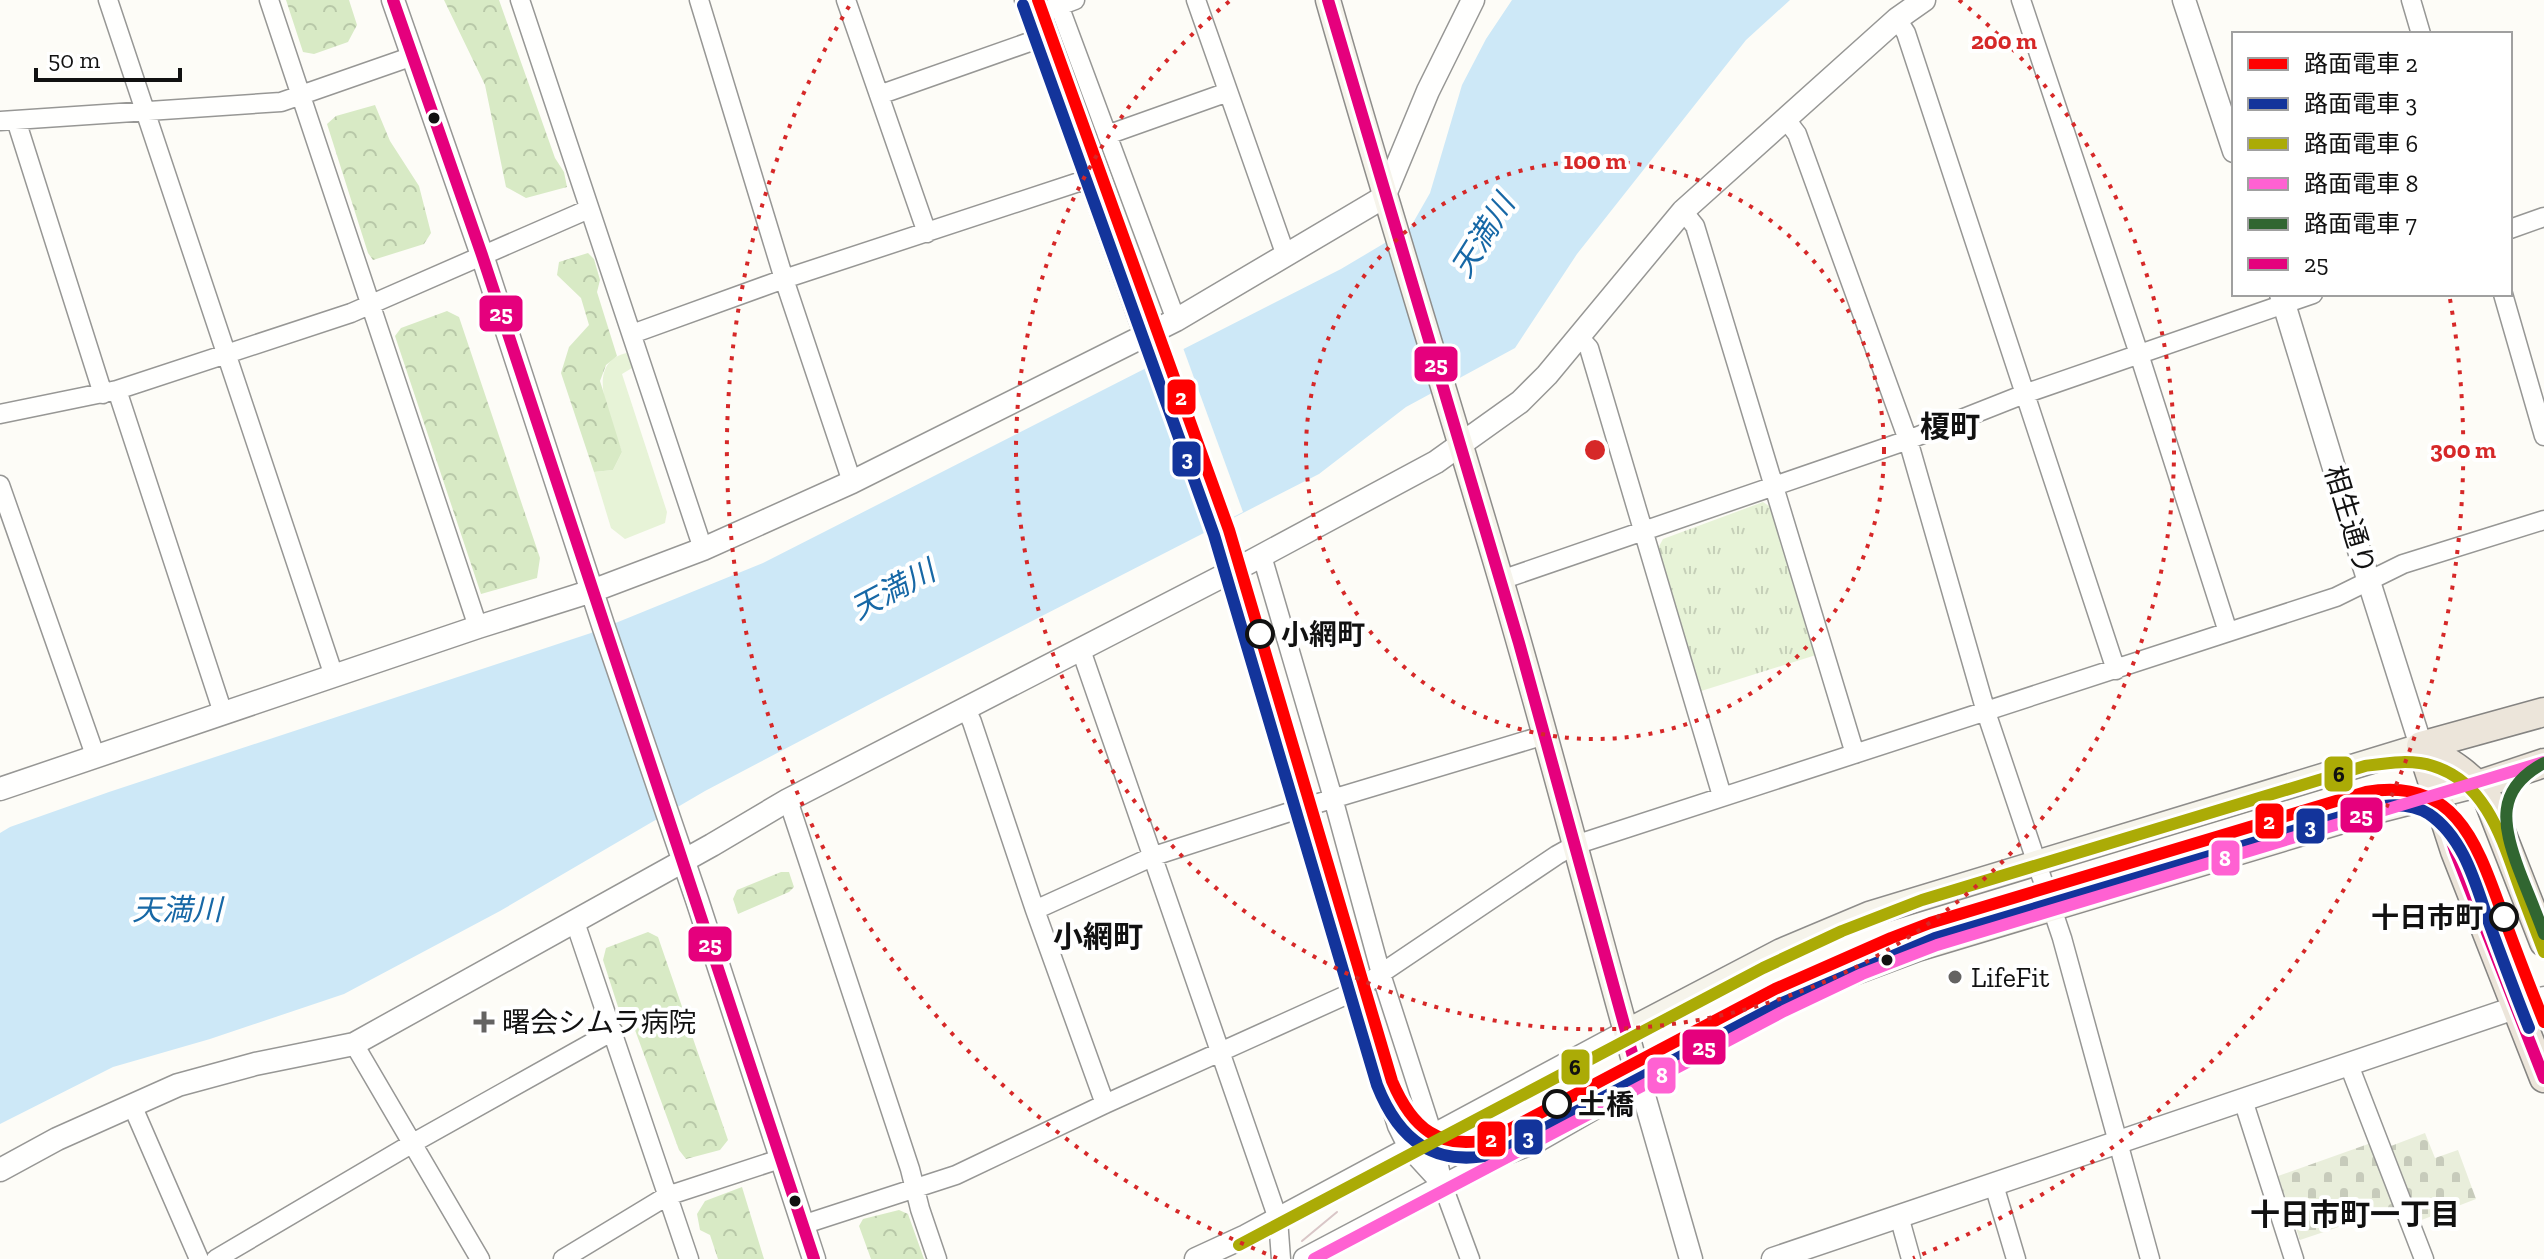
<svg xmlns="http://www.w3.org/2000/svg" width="2544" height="1259" font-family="'Zilla Slab','Noto Sans JP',serif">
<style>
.grass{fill:#e7f3d7}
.forest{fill:url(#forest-crowns)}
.cemetery{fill:url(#cemetery-stones)}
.park{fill:url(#park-tufts)}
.water{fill:#cde8f7}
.pier{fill:#fdfcf7}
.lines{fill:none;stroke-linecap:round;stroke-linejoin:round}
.minor-casing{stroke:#979795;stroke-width:21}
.tertiary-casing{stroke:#979795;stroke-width:25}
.secondary-casing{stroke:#8e8d8b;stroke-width:27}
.trunk-casing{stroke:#858482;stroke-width:31}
.minor{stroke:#fffffe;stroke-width:18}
.tertiary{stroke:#fffffe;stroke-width:22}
.secondary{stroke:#f6f4eb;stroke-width:24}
.trunk{stroke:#ece5da;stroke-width:28}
.tram{stroke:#d9c6c7;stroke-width:2}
.bus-1-casing{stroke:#fff;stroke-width:18}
.bus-1{stroke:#e5007d;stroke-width:12}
.tram-1-casing{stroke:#fff;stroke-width:18}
.tram-2-casing{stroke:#fff;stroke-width:18}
.tram-3-casing{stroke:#fff;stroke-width:18}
.tram-4-casing{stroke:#fff;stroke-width:18}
.tram-5-casing{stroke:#fff;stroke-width:18}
.tram-1{stroke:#f00;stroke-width:12}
.tram-2{stroke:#13349b;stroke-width:12}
.tram-3{stroke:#abab06;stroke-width:12}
.tram-4{stroke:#ff61d2;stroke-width:12}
.tram-5{stroke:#316631;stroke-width:12}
.ring{fill:none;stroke:#d62828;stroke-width:4;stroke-dasharray:4 8}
.bus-dot{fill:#111;stroke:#fff;stroke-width:3}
.stop-dot{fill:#fff;stroke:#111;stroke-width:4}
.poi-dot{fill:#646362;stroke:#fff;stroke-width:3}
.labels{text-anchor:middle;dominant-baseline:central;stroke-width:8;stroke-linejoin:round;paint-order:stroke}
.street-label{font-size:28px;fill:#111;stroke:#fff}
.stop-label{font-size:28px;font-weight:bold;fill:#111;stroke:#fff;text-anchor:start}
.poi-label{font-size:28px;fill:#111;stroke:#fff;text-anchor:start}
.water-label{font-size:30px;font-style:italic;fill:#1768a6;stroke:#fff}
.neighbourhood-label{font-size:30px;font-weight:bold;fill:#111;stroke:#fff}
.centre{fill:#d62828;stroke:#fff;stroke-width:4}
.ring-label{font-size:24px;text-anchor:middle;font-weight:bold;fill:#d62828;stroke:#fff;stroke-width:8;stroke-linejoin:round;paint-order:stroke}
.line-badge{stroke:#fff;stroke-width:3}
.badge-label{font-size:22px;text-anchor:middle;font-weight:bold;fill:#fff}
.pale-badge-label{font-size:22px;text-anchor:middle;font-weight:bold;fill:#111}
</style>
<defs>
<pattern id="forest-crowns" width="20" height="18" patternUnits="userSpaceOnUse" patternTransform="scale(2)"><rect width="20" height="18" fill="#d8eac5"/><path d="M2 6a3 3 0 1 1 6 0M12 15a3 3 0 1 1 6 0" fill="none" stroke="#b8c8a8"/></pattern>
<pattern id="cemetery-stones" width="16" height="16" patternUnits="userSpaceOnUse" patternTransform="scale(2)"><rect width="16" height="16" fill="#e9eedb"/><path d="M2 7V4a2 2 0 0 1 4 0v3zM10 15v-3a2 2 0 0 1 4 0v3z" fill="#c7cbbb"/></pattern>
<pattern id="park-tufts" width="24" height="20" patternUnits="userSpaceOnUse" patternTransform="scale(2)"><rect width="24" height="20" fill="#e7f3d7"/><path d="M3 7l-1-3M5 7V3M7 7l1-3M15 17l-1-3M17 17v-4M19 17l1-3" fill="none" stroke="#c5cfb8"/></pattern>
</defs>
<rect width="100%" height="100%" fill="#fdfcf7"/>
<path class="grass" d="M 627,353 L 632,368 L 622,374 L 667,512 L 665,523 L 625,539 L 611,528 L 594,472 L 613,470 L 622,452 C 613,423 581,363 627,353 Z"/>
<path class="forest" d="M 286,0 L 349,0 L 357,25 L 348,42 L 314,54 L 303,52 Z
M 444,0 L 499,0 L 555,158 L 564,172 L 567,187 L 526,198 L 506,187 L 485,85 Z
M 375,105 L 390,141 L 419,186 L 431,233 L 424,244 L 373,260 L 368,253 L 327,124 L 336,116 Z
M 588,253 L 594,259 L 600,280 L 597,292 L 617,356 L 606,365 L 600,381 L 622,452 L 613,470 L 594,472 L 561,373 L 569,347 L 589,325 L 581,298 L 557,275 L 559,262 Z
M 447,311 L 459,317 L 540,558 L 537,578 L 481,594 L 395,336 L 401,328 Z
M 781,872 L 789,872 L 794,887 L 789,892 L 738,914 L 733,899 L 737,890 Z
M 648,932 L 658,937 L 728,1140 L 720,1150 L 686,1159 L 679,1150 L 635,1030 L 620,1013 L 603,960 L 606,948 Z
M 742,1187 L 764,1259 L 718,1259 L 710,1235 L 700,1230 L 697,1214 L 705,1201 Z
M 899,1210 L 908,1214 L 924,1259 L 871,1259 L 859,1226 L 863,1219 Z"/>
<path class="cemetery" d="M 2425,1133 L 2435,1158 L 2458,1150 L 2476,1199 L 2419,1221 L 2391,1146 Z
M 2371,1143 L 2395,1208 L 2300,1240 L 2278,1176 Z"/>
<path class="park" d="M 1763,502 L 1772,508 L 1816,655 L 1698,692 L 1657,550 L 1663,539 Z"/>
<path class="water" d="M 1512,0 L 1790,0 L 1746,40 L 1577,254 L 1515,348 L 1406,407 L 1319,474 L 878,700 L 705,791 L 500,911 L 344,994 L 210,1039 L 113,1067 L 0,1124 L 0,833 L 10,827 L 109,792 L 591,633 L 763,563 L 1341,269 L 1410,228 L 1430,193 L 1462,85 L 1486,39 Z"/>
<path class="pier" d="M 1182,345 L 1243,512 L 1212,528 L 1152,361 Z"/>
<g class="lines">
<g class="minor-casing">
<path id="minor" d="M 108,0 L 334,676
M 269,0 L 478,627
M 520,0 L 703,549
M 699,0 L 784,279 L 852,482
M 846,0 L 927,233
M 1024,0 L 1144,336
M 1057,0 L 1176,320
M 1196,0 L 1286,256
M 2021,0 L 2139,354 L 2228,632
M 2411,0 L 2421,34
M 1030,17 L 1075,0
M 1897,19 L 1906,33 L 2116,670
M 879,95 L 1038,39
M 1785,118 L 1797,134 L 1908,440 L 1986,712 L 2062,938 L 2150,1259
M 16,120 L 103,394
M 0,121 L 281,102 L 413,56
M 1107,135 L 1228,92
M 1683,211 L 1695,226 L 1855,754
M 2510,229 L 2544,217
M 2503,294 L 2544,436
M 632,334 L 784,279 L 1088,179
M 1578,336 L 1589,348 L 1722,796
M 117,390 L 223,713
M 0,414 L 117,390 L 351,313 L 589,209
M 0,485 L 95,755
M 1262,556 L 1333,798 L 1381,974 L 1433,1135 L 1443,1186 L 1470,1259
M 1233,571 L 1355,991 L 1397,1126 L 1408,1148 L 1441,1184
M 1501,580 L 1908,440 L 2027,393 L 2313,294
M 1081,650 L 1268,1190 L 1278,1219 L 1281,1259
M 966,709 L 972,722 L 1035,910 L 1105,1104
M 788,800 L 910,1169 L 920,1209 L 937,1259
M 1035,910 L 1154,856 L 1302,808 L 1545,735
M 575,922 L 689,1259
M 354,1044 L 480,1259
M 2349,1065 L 2424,1259
M 2243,1100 L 2294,1259
M 132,1105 L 199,1259
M 1994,1185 L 2016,1259
M 1899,1216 L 1911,1259
M 802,1225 L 956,1175 L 1105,1104 L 1355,991 L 1557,855 L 1575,845 L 2336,597 L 2403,564 L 2544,520
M 216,1259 L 413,1143 L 613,1031
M 563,1259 L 667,1196 L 780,1159"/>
</g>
<g class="tertiary-casing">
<path id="tertiary" d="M 393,0 L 482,255 L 603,625 L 697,900 L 814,1259
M 2184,0 L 2234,151
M 2281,294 L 2358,547 L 2421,746
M 0,789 L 478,627 L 592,591 L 703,549 L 852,482 L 1176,320 L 1384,197 L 1428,91 L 1473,0
M 0,1170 L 57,1139 L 178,1085 L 255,1064 L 354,1044 L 712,845 L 788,800 L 1248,563 L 1436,462 L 1520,402 L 1547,375 L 1683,211 L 1897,19 L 1924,0
M 1196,1259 L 1246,1236 L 1626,1032
M 1305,1259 L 1506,1153 L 1535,1142 L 1640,1082 L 1691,1259
M 1773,1259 L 2544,998"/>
</g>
<g class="secondary-casing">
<path id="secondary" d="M 1328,0 C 1383,194 1444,386 1501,580 C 1550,747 1593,915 1640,1082 L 1784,1003 L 1850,974 L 1917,949 L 2369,813 L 2478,785
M 1626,1032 L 1781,951 L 1869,914 L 2421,746"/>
</g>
<g class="trunk-casing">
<path id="trunk" d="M 2421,746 L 2455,851 L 2544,1078
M 2421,746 C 2447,761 2471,774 2488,799 L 2544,942
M 2421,746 L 2544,712
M 2478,785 L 2544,763"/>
</g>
<use href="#minor" class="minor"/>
<use href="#tertiary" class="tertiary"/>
<use href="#secondary" class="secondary"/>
<use href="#trunk" class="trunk"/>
<path class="tram" d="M 1302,1241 L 1337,1212"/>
<g class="bus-1-casing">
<path id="bus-1" d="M 393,0 L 482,255 L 814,1259
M 1328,0 L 1519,643 L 1640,1082 L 1784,1003 L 1850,974 L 1917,949 L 2369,813 L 2437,796 L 2455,851 L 2544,1078"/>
</g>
<use href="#bus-1" class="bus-1"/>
<g class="tram-1-casing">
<path id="tram-1" d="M 1038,0 L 1229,530 L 1392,1081 C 1412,1128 1439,1151 1491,1139 L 1775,989 L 1891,938 L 1930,923 L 2366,792 C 2458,776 2478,847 2504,918 C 2517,953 2530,987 2544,1022"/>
</g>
<g class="tram-2-casing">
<path id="tram-2" d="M 1023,5 L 1214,535 L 1377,1085 C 1399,1141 1435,1168 1496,1154 L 1782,1003 L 1935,938 L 2370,808 C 2389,804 2412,803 2429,814 C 2467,840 2477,891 2492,931 C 2504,963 2516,996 2529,1028"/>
</g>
<g class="tram-3-casing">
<path id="tram-3" d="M 1239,1245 L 1763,968 L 1842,931 L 1922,900 L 2365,766 C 2387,763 2411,759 2433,766 C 2489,783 2504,846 2522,894 C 2529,913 2537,933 2544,952"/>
</g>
<g class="tram-4-casing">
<path id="tram-4" d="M 1314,1259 L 1784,1011 L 1862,974 L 1937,945 L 2544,762"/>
</g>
<g class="tram-5-casing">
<path id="tram-5" d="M 2544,763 C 2495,789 2502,825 2519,870 C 2527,891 2536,912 2544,934"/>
</g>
<use href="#tram-1" class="tram-1"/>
<use href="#tram-2" class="tram-2"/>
<use href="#tram-3" class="tram-3"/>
<use href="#tram-4" class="tram-4"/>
<use href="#tram-5" class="tram-5"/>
</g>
<g class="ring">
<circle cx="1595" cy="450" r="289"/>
<path d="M1959 0A579 579 0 1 1 1231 0"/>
<path d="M1277 1258A868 868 0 0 1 851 3M2450 299A868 868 0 0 1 1913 1258"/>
</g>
<g class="bus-dot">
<circle cx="434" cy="118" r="7"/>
<circle cx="1887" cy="960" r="7"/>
<circle cx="795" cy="1201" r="7"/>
</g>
<g class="stop-dot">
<circle cx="1260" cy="634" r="13"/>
<circle cx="2504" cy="917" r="13"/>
<circle cx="1557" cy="1104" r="13"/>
</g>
<g class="poi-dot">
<circle cx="1955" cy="977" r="8"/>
<path d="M480 1010h8v8h8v8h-8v8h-8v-8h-8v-8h8z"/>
</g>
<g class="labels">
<g class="street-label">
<text transform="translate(2350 520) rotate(73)">相生通り</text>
</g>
<g class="stop-label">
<text x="1281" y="634">小網町</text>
<text x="2483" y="917" text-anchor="end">十日市町</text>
<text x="1578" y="1104">土橋</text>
</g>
<g class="poi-label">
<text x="1971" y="977">LifeFit</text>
<text x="502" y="1022">曙会シムラ病院</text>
</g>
<g class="water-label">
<text transform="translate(1483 236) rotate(-58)">天満川</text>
<text transform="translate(893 590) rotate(-28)">天満川</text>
<text x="177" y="910">天満川</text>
</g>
<g class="neighbourhood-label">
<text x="1950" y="427">榎町</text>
<text x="1098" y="937">小網町</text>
<text x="2355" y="1215">十日市町一丁目</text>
</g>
</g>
<circle cx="1595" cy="450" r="12" class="centre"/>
<g class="ring-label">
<text x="2004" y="49">200 m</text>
<text x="1595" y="169">100 m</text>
<text x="2463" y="458">300 m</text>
</g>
<g class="line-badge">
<rect x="478" y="294" width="46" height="39" rx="8" fill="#e5007d"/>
<rect x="1413" y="345" width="46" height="38" rx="8" fill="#e5007d"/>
<rect x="1166" y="378" width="31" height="38" rx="8" fill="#f00"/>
<rect x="1171" y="440" width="31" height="38" rx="8" fill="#13349b"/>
<rect x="2323" y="755" width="31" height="38" rx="8" fill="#abab06"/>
<rect x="2339" y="796" width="45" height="38" rx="8" fill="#e5007d"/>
<rect x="2254" y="802" width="31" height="38" rx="8" fill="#f00"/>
<rect x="2295" y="807" width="31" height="38" rx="8" fill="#13349b"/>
<rect x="2210" y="839" width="31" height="38" rx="8" fill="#ff61d2"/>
<rect x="687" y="925" width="46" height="38" rx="8" fill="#e5007d"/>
<rect x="1681" y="1028" width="46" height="38" rx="8" fill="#e5007d"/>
<rect x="1560" y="1048" width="31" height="38" rx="8" fill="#abab06"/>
<rect x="1646" y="1056" width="31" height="39" rx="8" fill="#ff61d2"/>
<rect x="1513" y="1118" width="31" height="38" rx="8" fill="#13349b"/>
<rect x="1476" y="1120" width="31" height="38" rx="8" fill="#f00"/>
</g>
<g class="badge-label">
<text x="501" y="321">25</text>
<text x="1436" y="372">25</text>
<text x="1181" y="405">2</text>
<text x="1187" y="466">3</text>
<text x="2361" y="823">25</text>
<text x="2269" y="829">2</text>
<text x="2310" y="834">3</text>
<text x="2225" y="866">8</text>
<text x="710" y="952">25</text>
<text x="1704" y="1055">25</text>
<text x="1662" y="1083">8</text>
<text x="1528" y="1145">3</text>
<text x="1491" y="1147">2</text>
</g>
<g class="pale-badge-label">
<text x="2339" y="782">6</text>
<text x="1575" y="1075">6</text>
</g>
<rect x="2232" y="32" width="280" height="264" fill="#ffffff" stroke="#a0a0a0" stroke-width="2"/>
<rect x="2248" y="58" width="40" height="12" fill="#ff0000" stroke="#a0a0a0" stroke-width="2"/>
<text x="2304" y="72" font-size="24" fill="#111111">路面電車 2</text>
<rect x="2248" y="98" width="40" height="12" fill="#13349b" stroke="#a0a0a0" stroke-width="2"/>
<text x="2304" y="112" font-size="24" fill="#111111">路面電車 3</text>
<rect x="2248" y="138" width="40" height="12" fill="#abab06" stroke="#a0a0a0" stroke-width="2"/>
<text x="2304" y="152" font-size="24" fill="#111111">路面電車 6</text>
<rect x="2248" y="178" width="40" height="12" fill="#ff61d2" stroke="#a0a0a0" stroke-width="2"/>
<text x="2304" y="192" font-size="24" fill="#111111">路面電車 8</text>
<rect x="2248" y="218" width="40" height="12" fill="#316631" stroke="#a0a0a0" stroke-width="2"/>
<text x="2304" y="232" font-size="24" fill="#111111">路面電車 7</text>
<rect x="2248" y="258" width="40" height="12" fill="#e5007d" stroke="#a0a0a0" stroke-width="2"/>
<text x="2304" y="272" font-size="24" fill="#111111">25</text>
<path d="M36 68v12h144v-12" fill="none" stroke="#111111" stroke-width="4"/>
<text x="48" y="68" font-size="24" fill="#111111" stroke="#ffffff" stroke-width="6" paint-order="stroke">50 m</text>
</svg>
